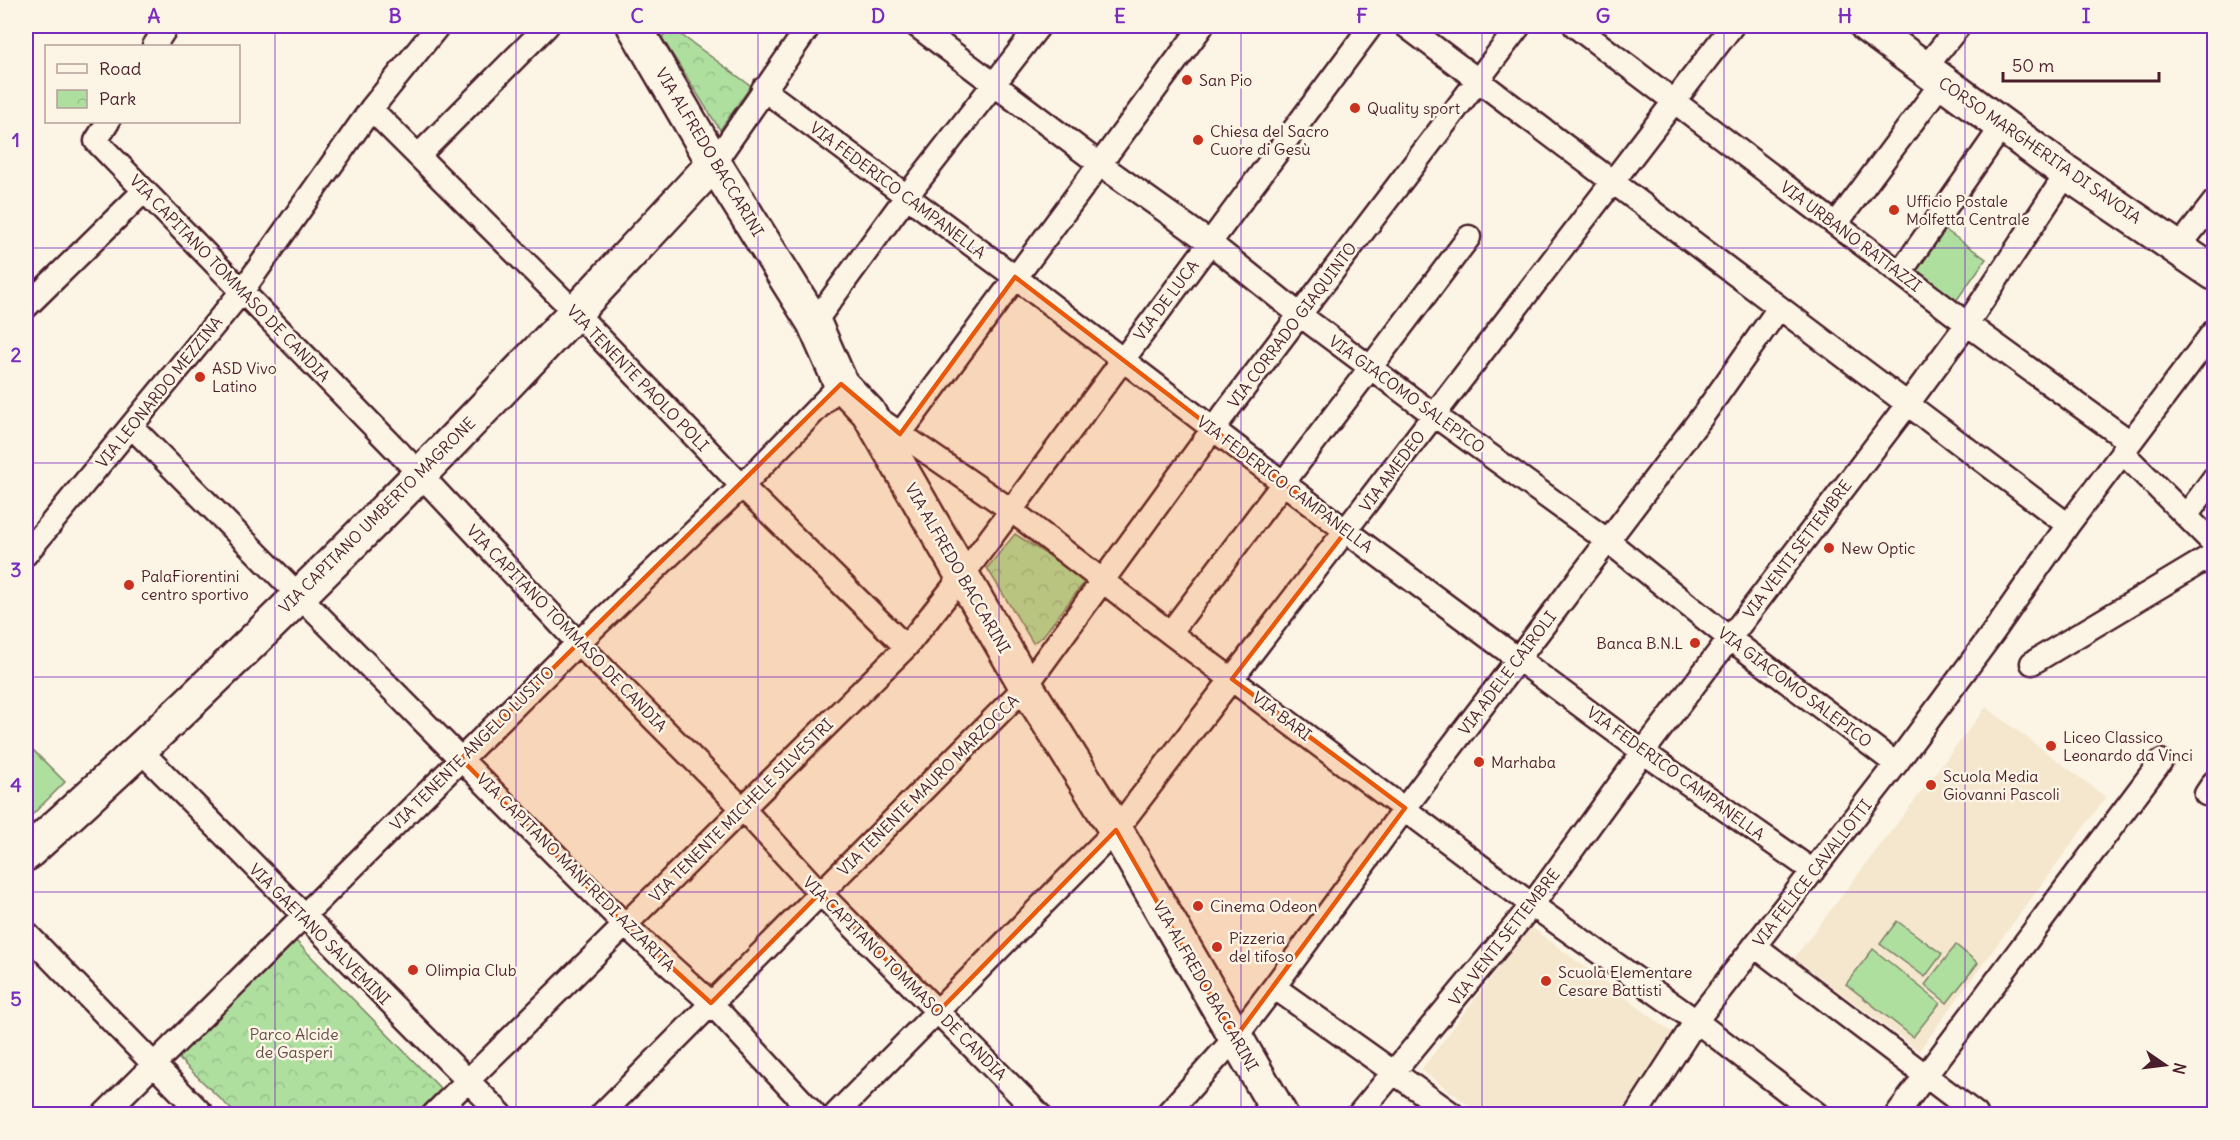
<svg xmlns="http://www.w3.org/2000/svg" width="2240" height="1140" font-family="Delius,sans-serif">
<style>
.built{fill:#f4e7ce}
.park{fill:url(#park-crowns);stroke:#7c7f65;stroke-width:1.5}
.garden{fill:#aedf9f;stroke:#7c7f65;stroke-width:1.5}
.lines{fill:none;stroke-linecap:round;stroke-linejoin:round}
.street-casing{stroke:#4a1f2b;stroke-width:27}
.secondary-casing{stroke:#4a1f2b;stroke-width:38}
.street{stroke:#fcf5e5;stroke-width:22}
.secondary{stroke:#fcf5e5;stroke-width:33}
.marked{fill:#e8590c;fill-opacity:0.2;stroke:#e8590c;stroke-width:4.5;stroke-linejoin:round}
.grid{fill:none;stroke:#7b2cbf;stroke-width:1.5;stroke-opacity:0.55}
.poi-dot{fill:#c8321e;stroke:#fcf5e5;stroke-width:2}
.labels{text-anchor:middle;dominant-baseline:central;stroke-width:5;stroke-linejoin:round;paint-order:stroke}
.poi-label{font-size:16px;fill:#4a1f2b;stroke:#fcf5e5;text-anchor:start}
.street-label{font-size:16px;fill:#4a1f2b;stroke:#fcf5e5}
.park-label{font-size:16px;fill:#634f48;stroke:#fcf5e5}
.neatline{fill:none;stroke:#7b2cbf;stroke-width:2}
.grid-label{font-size:20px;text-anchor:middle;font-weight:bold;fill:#7b2cbf}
</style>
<defs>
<pattern id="park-crowns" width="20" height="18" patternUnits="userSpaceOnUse" patternTransform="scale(1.5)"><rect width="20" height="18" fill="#aedf9f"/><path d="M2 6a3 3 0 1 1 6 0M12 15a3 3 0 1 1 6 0" fill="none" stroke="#97bf89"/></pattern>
</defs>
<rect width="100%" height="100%" fill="#fcf5e5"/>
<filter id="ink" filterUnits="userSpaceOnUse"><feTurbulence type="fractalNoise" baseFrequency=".0167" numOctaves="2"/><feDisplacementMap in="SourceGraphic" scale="12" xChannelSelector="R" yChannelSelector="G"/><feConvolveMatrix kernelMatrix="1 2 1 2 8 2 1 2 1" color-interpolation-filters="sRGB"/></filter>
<g filter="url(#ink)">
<path class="built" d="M 1986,707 L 2106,797 L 1919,1051 L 1794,958 Z
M 1530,926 L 1677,1036 L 1618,1114 L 1481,1114 L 1421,1070 Z"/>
<path class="park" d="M 669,26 L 751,86 L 720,130 L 662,38 Z
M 1015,534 L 1086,580 L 1043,636 L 1033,643 L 987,568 Z
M 295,940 L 441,1089 L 416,1114 L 236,1114 L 177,1057 Z"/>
<path class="garden" d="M 1940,226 L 1986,259 L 1956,301 L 1910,267 Z
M 26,743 L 65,782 L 26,821 Z
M 1897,921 L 1942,954 L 1925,977 L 1880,944 Z
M 1956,945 L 1978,963 L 1947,1003 L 1925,985 Z
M 1873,949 L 1940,1003 L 1913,1037 L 1846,984 Z"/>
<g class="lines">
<g class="street-casing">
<path id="street" d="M 917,26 L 1101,165 L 1209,242 L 1300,315 L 1434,415 L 1608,541 L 1729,638 L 1896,764
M 1406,26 L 2068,525
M 1575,26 L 1967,324 L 2130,442
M 154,46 L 167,26
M 1925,68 L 1959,26
M 763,89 L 1015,277 L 1346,531 L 1643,752 L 1813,871
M 371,109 L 576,313 L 742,486 L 906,647
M 108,122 L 96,141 L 419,473 L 578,643 L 743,809 L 820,893 L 1039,1114
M 419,155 L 547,26
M 714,163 L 809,26
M 1836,224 L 1943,81
M 2179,247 L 2214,202
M 1900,273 L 2003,125
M 26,307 L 144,191
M 814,323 L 906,197 L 1039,26
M 876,417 L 1011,510 L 1170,633 L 1532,905 L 1696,1021 L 1817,1114
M 132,427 L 625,925 L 711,1003 L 814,1114
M 900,434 L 1202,26
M 2122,452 L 2214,544
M 2186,516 L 2214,478
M 26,554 L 243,290 L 371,109 L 438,26
M 1170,633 L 1469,237
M 2032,663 L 2214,554
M 141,751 L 501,1114
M 2206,794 L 2214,782
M 26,933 L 202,1114
M 1755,946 L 1976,1114
M 1274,987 L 1452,1114
M 104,1114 L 578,643 L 742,486 L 841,384
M 434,1114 L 906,647 L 963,575 L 1371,26
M 602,1114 L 1026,686 L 1213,429 L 1519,26
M 836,1114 L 1116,830 L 1732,26
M 1167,1114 L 1235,1038 L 1274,987 L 1405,808 L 1704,414 L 1779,308
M 1359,1114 L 1532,905 L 1643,752 L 1907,405 L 1967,324 L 2067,173
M 1636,1114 L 1696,1021 L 1896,764 L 1992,634 L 2068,525 L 2214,331
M 1897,1114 L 2161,761"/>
</g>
<g class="secondary-casing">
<path id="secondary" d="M 634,26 L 714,163 L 814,323 L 841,384 L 868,412 L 1026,686 L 1116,830 L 1280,1114
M 1867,26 L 2067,173 L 2214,273
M 26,854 C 268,637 494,402 714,163"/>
</g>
<use href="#street" class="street"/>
<use href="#secondary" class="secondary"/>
</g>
</g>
<path class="marked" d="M 1015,277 L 1346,531 L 1232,679 L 1405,808 L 1235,1038 L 1116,830 L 938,1012 L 820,893 L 711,1003 L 625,925 L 461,759 L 841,384 L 900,434 Z"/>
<path class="grid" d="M 275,26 L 275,1114M 516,26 L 516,1114M 758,26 L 758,1114M 999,26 L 999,1114M 1241,26 L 1241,1114M 1482,26 L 1482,1114M 1724,26 L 1724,1114M 1965,26 L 1965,1114M 26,248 L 2214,248M 26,463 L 2214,463M 26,677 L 2214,677M 26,892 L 2214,892"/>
<g class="poi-dot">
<circle cx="1187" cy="80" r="6"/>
<circle cx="1355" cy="108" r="6"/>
<circle cx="1198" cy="140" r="6"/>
<circle cx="1894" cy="210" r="6"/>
<circle cx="200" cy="377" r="6"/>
<circle cx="1829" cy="548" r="6"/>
<circle cx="129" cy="585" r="6"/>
<circle cx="1695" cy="643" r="6"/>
<circle cx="2051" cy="746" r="6"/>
<circle cx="1479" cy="762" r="6"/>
<circle cx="1931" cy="785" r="6"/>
<circle cx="1198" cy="906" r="6"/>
<circle cx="1217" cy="947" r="6"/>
<circle cx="413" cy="970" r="6"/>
<circle cx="1546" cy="981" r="6"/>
</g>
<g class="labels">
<g class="poi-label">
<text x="1199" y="80">San Pio</text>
<text x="1367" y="108">Quality sport</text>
<text x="1210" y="131">Chiesa del Sacro<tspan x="1210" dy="18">Cuore di Gesù</tspan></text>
<text x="1906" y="201">Ufficio Postale<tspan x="1906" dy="18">Molfetta Centrale</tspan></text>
<text x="212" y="368">ASD Vivo<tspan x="212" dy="18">Latino</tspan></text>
<text x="1841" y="548">New Optic</text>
<text x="141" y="576">PalaFiorentini<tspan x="141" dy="18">centro sportivo</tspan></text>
<text x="1683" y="643" text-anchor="end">Banca B.N.L</text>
<text x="2063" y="737">Liceo Classico<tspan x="2063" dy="18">Leonardo da Vinci</tspan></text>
<text x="1491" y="762">Marhaba</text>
<text x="1943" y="776">Scuola Media<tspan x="1943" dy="18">Giovanni Pascoli</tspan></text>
<text x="1210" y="906">Cinema Odeon</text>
<text x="1229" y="938">Pizzeria<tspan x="1229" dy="18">del tifoso</tspan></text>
<text x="425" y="970">Olimpia Club</text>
<text x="1558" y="972">Scuola Elementare<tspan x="1558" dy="18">Cesare Battisti</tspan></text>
</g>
<g class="street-label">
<text transform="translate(2040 150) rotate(35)">CORSO MARGHERITA DI SAVOIA</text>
<text transform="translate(710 152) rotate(59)">VIA ALFREDO BACCARINI</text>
<text transform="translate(898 190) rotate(37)">VIA FEDERICO CAMPANELLA</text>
<text transform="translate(1851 236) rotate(37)">VIA URBANO RATTAZZI</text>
<text transform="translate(230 278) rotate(46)">VIA CAPITANO TOMMASO DE CANDIA</text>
<text transform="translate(1166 300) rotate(-53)">VIA DE LUCA</text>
<text transform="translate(1292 325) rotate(-53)">VIA CORRADO GIAQUINTO</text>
<text transform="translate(638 378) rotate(46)">VIA TENENTE PAOLO POLI</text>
<text transform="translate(159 392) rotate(-51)">VIA LEONARDO MEZZINA</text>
<text transform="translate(1407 394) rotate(36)">VIA GIACOMO SALEPICO</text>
<text transform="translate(1392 471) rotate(-53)">VIA AMEDEO</text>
<text transform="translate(1285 484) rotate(37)">VIA FEDERICO CAMPANELLA</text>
<text transform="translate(377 515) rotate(-45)">VIA CAPITANO UMBERTO MAGRONE</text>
<text transform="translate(1797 549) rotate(-53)">VIA VENTI SETTEMBRE</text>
<text transform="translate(958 568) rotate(60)">VIA ALFREDO BACCARINI</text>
<text transform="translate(567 628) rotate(46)">VIA CAPITANO TOMMASO DE CANDIA</text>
<text transform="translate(1507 673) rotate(-53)">VIA ADELE CAIROLI</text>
<text transform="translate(1795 687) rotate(37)">VIA GIACOMO SALEPICO</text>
<text transform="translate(1282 716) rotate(37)">VIA BARI</text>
<text transform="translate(472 748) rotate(-45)">VIA TENENTE ANGELO LUSITO</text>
<text transform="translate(1676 773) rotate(36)">VIA FEDERICO CAMPANELLA</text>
<text transform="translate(928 785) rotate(-45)">VIA TENENTE MAURO MARZOCCA</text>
<text transform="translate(741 810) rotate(-45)">VIA TENENTE MICHELE SILVESTRI</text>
<text transform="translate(576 872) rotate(45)">VIA CAPITANO MANFREDI AZZARITA</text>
<text transform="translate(1812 873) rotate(-52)">VIA FELICE CAVALLOTTI</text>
<text transform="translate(320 934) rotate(45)">VIA GAETANO SALVEMINI</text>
<text transform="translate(1504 937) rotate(-52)">VIA VENTI SETTEMBRE</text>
<text transform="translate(905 978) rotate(45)">VIA CAPITANO TOMMASO DE CANDIA</text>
<text transform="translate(1206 986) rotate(60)">VIA ALFREDO BACCARINI</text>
</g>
<g class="park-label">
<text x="294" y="1034">Parco Alcide<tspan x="294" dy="18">de Gasperi</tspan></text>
</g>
</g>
<rect width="2240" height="1140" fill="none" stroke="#fcf5e5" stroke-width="66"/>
<rect x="45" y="45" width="195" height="78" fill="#fcf5e5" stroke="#b59f9b" stroke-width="1.5"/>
<rect x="57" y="64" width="30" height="9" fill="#fcf5e5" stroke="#b59f9b" stroke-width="1.5"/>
<text x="99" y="75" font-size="18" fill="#4a1f2b">Road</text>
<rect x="57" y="90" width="30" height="18" fill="url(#park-crowns)" stroke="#b59f9b" stroke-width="1.5"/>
<text x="99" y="105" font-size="18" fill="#4a1f2b">Park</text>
<g transform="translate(2165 1065) rotate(104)" stroke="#fcf5e5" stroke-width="4.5" paint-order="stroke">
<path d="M0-4.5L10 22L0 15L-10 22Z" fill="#4a1f2b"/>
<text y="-9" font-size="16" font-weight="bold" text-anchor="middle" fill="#4a1f2b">N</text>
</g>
<path d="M2003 72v9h156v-9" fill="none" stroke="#4a1f2b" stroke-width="3"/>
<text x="2012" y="72" font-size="18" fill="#4a1f2b" stroke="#fcf5e5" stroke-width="4.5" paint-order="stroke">50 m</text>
<rect x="33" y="33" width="2174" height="1074" class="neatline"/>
<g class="grid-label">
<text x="154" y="23">A</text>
<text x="395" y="23">B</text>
<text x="637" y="23">C</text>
<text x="878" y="23">D</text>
<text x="1120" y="23">E</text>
<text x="1362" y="23">F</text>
<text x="1603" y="23">G</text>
<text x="1845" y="23">H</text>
<text x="2086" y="23">I</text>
<text x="16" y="147">1</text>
<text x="16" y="362">2</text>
<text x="16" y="577">3</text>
<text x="16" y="792">4</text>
<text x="16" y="1006">5</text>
</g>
</svg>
